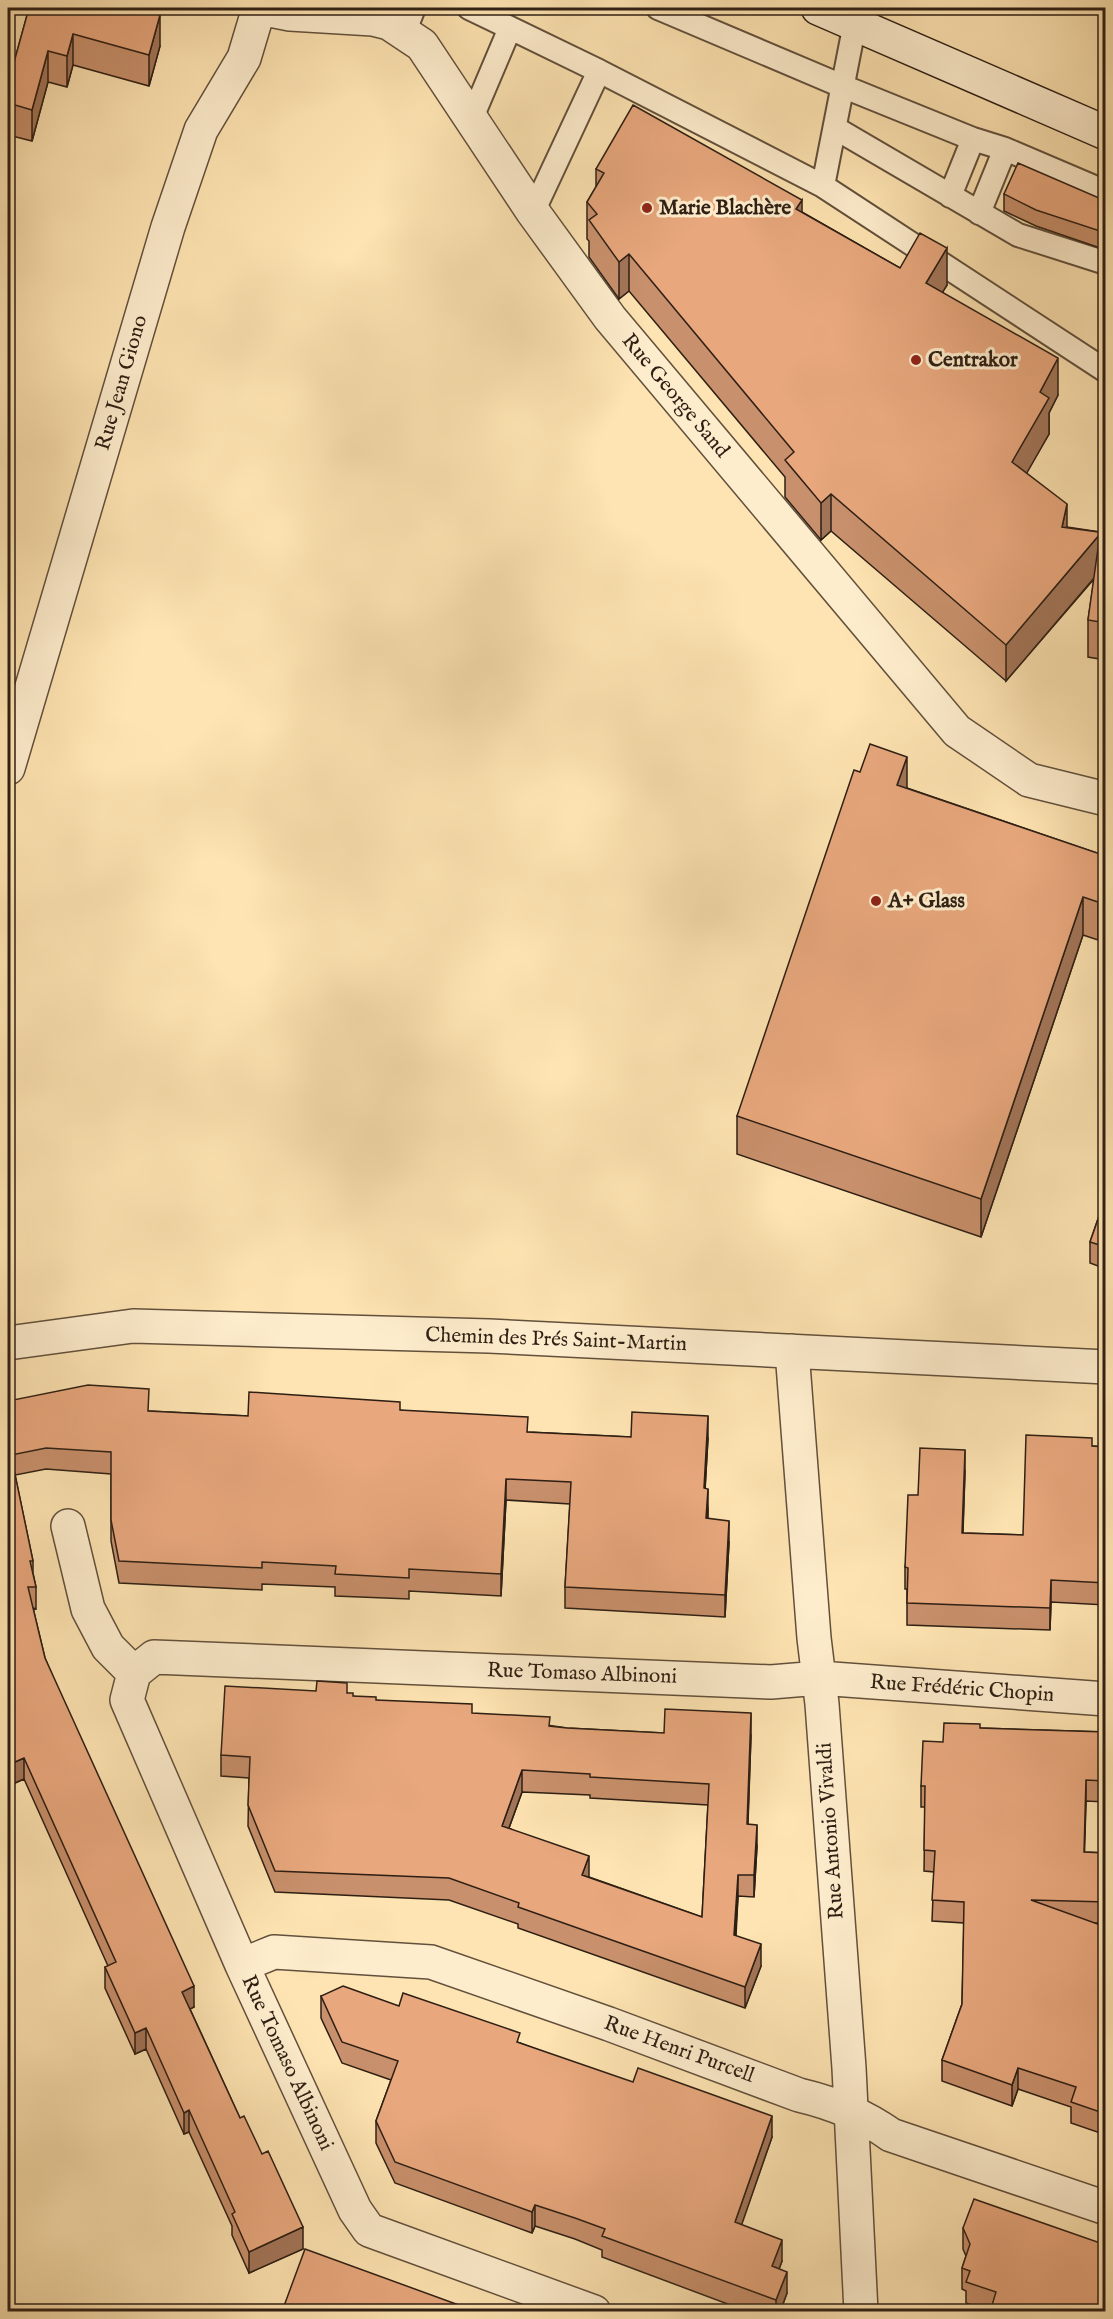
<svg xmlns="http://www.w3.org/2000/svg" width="1113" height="2319" font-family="'IM FELL English',serif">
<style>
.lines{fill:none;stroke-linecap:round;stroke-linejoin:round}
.lane-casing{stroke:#62503c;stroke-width:26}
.street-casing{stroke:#62503c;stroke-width:36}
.secondary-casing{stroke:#2e1f14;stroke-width:36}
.lane{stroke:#feedcd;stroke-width:22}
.street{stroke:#feedcd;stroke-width:33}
.secondary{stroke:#feedcd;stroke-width:33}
.wall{fill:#c8906c;stroke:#2e1f14;stroke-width:1.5;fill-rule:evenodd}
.shaded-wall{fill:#a27558;stroke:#2e1f14;stroke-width:1.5}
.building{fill:#e8a77d;stroke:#2e1f14;stroke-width:1.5;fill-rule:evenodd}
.poi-dot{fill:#8f2418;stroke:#feedcd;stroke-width:2}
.labels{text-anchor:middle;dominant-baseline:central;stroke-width:6;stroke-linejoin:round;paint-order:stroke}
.poi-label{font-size:21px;font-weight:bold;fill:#2e1f14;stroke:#feedcd;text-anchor:start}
.street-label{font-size:21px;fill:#2e1f14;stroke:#feedcd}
</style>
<rect width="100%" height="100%" fill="#fee4b2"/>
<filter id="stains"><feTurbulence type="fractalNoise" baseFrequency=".00333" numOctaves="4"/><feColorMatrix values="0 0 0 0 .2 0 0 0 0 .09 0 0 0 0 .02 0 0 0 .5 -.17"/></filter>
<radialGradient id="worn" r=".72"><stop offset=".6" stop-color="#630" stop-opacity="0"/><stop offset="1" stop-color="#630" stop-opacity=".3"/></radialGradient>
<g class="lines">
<g class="lane-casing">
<path id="lane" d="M 469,8 L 599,71 L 823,186 L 1106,371
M 658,8 L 842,86 L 973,139 L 1005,149 L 1106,192
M 404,33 L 414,8
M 471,120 L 510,28
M 835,128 L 1018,235 L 1106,263
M 823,186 L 855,23
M 950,196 L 973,139
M 533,212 L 599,71
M 979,213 L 1005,149"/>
</g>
<g class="street-casing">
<path id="street" d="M 260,8 L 290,14 L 373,19 L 389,23 L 422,45 L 533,212 L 610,318 L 957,731 L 1029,780 L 1106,799
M 8,768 L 168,227 L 201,130 L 244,58 L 259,8
M 8,1343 L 133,1326 L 489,1336 L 1106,1367
M 792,1351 L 814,1638 L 822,1704 L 849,2068 L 861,2312
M 68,1526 L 88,1609 L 108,1647 L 134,1673
M 242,1965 L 274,1952 L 431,1962 L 609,2024 L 799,2095 C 833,2103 863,2115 891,2135 L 1106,2208
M 594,2312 L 369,2230 L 355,2210 L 242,1965 L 127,1700 L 134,1673 L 154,1657 L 771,1682 L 819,1678 L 1106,1699"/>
</g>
<g class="secondary-casing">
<path id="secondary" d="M 818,8 L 1106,133"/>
</g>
<use href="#lane" class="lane"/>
<use href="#street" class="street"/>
<use href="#secondary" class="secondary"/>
</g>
<path class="wall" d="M 29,8 L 160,46 L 149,86 L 73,65 L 67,87 L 48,82 L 32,141 L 8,135 L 8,84 Z
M 596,169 L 802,212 L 900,268 L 947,285 L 942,292 L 1058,395 L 1049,413 L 1049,434 L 1026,473 L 1067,527 L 1106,533 L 1106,660 L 1088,657 L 1088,620 L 1094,579 L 1006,681 L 831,531 L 821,540 L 785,497 L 785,477 L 629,291 L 619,299 L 589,257 L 589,241 L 587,239 L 587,202 L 596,187 Z
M 1004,194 L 1106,201 L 1106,250 L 1036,226 L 1004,211 Z
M 907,788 L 1106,856 L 1098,940 L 1083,935 L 981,1237 L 737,1154 L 737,1116 Z
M 1106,1196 L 1106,1269 L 1090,1263 L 1090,1242 Z
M 8,1401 L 149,1411 L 248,1416 L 400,1410 L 528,1432 L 631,1437 L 708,1438 L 705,1488 L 708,1510 L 708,1518 L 729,1542 L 725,1617 L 565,1608 L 565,1587 L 570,1504 L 506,1500 L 501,1596 L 409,1591 L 409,1599 L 335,1596 L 335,1587 L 262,1584 L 262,1590 L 119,1583 L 111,1541 L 111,1474 L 46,1469 L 15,1475 L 33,1561 L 33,1573 L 36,1587 L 36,1609 L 33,1608 L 45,1658 L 194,2007 L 190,2009 L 240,2118 L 303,2249 L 249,2273 L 232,2235 L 232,2226 L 189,2132 L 184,2134 L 146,2049 L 135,2054 L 105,1988 L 105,1967 L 108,1966 L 24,1779 L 8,1786 Z
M 1092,1446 L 1106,1447 L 1106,1605 L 1051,1602 L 1050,1630 L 907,1625 L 907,1589 L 905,1589 L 905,1567 L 918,1495 L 965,1471 L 963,1533 L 1023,1535 Z
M 316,1691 L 347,1693 L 353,1696 L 376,1700 L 567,1728 L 664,1733 L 751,1735 L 748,1824 L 757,1846 L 754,1897 L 738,1896 L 736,1936 L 761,1966 L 745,2008 L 518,1928 L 518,1924 L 449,1900 L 275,1892 L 248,1826 L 249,1778 L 221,1776 L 221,1755 ZM 522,1792 L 590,1795 L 590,1798 L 708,1805 L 702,1917 L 589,1877 L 509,1828 Z
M 980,1728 L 1106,1732 L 1106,1802 L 1086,1801 L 1084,1852 L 1106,1853 L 1106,1923 L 1094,1923 L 1106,1927 L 1106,2135 L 1071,2123 L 1071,2107 L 1018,2089 L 1012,2106 L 942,2081 L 942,2060 L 962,2004 L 964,1923 L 932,1921 L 934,1872 L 924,1871 L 925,1807 L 921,1807 L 921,1786 L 943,1742 Z
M 321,1996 L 399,2006 L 520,2043 L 772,2137 L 741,2225 L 782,2261 L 779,2269 L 787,2293 L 780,2312 L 749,2312 L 602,2257 L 602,2250 L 575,2239 L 535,2226 L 532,2233 L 395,2183 L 376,2143 L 376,2121 L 391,2080 L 342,2063 L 321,2018 Z
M 963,2228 L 1106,2245 L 990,2312 L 966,2303 L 966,2291 L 962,2289 L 962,2268 L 966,2256 L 963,2249 Z
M 284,2306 L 478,2312 L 284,2312 Z"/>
<path class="shaded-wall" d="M 160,15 L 160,46 L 149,86 L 149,55 Z
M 73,34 L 73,65 L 67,87 L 67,56 Z
M 48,51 L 48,82 L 32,141 L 32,110 Z
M 802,200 L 802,237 L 796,209 Z
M 947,248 L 947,285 L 926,320 L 926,283 Z
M 629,254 L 629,291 L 619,299 L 619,262 Z
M 1058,358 L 1058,395 L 1049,413 L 1049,434 L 1012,499 L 1012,462 L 1040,392 Z
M 831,494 L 831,531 L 821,540 L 821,503 Z
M 1067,504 L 1067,541 L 1062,527 Z
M 1100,534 L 1100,571 L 1006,681 L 1006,645 Z
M 907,757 L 907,794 L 897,785 Z
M 1106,880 L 1106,918 L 1098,940 L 1098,902 Z
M 1083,897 L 1083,935 L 981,1237 L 981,1199 Z
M 708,1416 L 708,1438 L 704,1509 L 704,1488 Z
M 965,1450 L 965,1471 L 962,1554 L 962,1533 Z
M 506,1479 L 506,1500 L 501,1596 L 501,1574 Z
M 708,1489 L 708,1510 L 706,1540 L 706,1518 Z
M 729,1521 L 729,1542 L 725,1617 L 725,1595 Z
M 1051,1580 L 1051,1602 L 1050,1630 L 1050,1608 Z
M 751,1713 L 751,1735 L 747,1845 L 747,1824 Z
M 24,1758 L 24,1779 L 8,1786 L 8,1765 Z
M 522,1770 L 522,1792 L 502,1847 L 502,1826 Z
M 1086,1780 L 1086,1801 L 1084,1873 L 1084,1852 Z
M 757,1825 L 757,1846 L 754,1897 L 754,1875 Z
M 589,1856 L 589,1878 L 582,1875 Z
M 738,1875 L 738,1896 L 734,1957 L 734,1935 Z
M 761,1944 L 761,1966 L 745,2008 L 745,1987 Z
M 194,1986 L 194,2007 L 182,2013 L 182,1992 Z
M 146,2028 L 146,2049 L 135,2054 L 135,2033 Z
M 1018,2068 L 1018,2089 L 1012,2106 L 1012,2085 Z
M 189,2110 L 189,2132 L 184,2134 L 184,2113 Z
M 772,2116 L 772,2137 L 735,2244 L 735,2222 Z
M 535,2205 L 535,2226 L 532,2233 L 532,2212 Z
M 303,2227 L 303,2249 L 249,2273 L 249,2252 Z
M 782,2240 L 782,2261 L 772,2288 L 772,2266 Z
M 787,2272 L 787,2293 L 780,2312 L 776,2312 L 776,2300 Z"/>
<path class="building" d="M 29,8 L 132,8 L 160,15 L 149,55 L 73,34 L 67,56 L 48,51 L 32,110 L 8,103 L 8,84 Z
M 633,105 L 802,200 L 796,209 L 900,268 L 920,233 L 947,248 L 926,283 L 1058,358 L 1040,392 L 1049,398 L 1012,462 L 1067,504 L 1062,527 L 1106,533 L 1106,623 L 1088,620 L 1100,534 L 1006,645 L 831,494 L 821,503 L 785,460 L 794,452 L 629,254 L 619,262 L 589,220 L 597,214 L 587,202 L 604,173 L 596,169 Z
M 1018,163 L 1106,201 L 1106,233 L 1036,210 L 1004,194 Z
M 870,744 L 907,757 L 897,785 L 1106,856 L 1106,880 L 1098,902 L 1083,897 L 981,1199 L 737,1116 L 854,770 L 860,772 Z
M 1106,1196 L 1106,1247 L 1090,1242 Z
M 88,1385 L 149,1389 L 148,1411 L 248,1416 L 249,1392 L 400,1402 L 400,1410 L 528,1417 L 527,1432 L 631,1437 L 632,1412 L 708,1416 L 704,1488 L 708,1489 L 706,1518 L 729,1521 L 725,1595 L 565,1587 L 571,1482 L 506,1479 L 501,1574 L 409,1569 L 409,1578 L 335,1574 L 336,1566 L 262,1562 L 262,1568 L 119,1561 L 111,1520 L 111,1452 L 46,1448 L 11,1455 L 33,1561 L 30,1561 L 36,1587 L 28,1587 L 45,1658 L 194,1986 L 182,1992 L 240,2118 L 244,2116 L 262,2154 L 268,2151 L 303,2227 L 249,2252 L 232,2214 L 235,2212 L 189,2110 L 184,2113 L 146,2028 L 135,2033 L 105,1967 L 116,1962 L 24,1758 L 8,1765 L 8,1401 Z
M 1026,1435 L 1092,1438 L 1092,1446 L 1106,1447 L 1106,1583 L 1051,1580 L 1050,1608 L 907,1603 L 908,1568 L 905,1567 L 908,1495 L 918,1495 L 920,1448 L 965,1450 L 962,1533 L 1023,1535 Z
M 317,1681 L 347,1683 L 347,1693 L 353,1693 L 353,1696 L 376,1697 L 376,1700 L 472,1704 L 472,1713 L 550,1717 L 549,1726 L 567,1728 L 664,1733 L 665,1709 L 751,1713 L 747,1824 L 757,1825 L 754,1875 L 738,1875 L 734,1935 L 761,1944 L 745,1987 L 518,1907 L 519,1903 L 449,1878 L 275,1871 L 248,1805 L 250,1757 L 221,1755 L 225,1686 L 316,1691 ZM 522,1770 L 590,1774 L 590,1777 L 709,1784 L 702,1917 L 582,1875 L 589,1856 L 502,1826 Z
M 944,1723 L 980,1724 L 980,1728 L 1106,1732 L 1106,1781 L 1086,1780 L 1084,1852 L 1106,1853 L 1106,1902 L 1031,1900 L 1106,1927 L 1106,2114 L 1071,2102 L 1076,2087 L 1018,2068 L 1012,2085 L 942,2060 L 962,2004 L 964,1902 L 932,1900 L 935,1851 L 924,1850 L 925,1786 L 921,1786 L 923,1741 L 943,1742 Z
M 343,1986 L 399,2006 L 403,1993 L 520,2033 L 517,2042 L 633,2082 L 638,2068 L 772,2116 L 735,2222 L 782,2240 L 772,2266 L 787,2272 L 776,2300 L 602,2236 L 605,2229 L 575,2218 L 535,2205 L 532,2212 L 395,2162 L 376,2121 L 398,2061 L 342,2042 L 321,1996 Z
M 974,2199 L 1106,2245 L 1106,2312 L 990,2312 L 996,2292 L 966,2282 L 970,2271 L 962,2268 L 970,2244 L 963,2228 Z
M 305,2249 L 478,2312 L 300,2312 L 284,2306 Z"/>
<g class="poi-dot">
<circle cx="647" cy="208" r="6"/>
<circle cx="916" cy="360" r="6"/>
<circle cx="876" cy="901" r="6"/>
</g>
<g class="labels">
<g class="poi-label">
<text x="659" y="208">Marie Blachère</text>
<text x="928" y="360">Centrakor</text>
<text x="888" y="901">A+ Glass</text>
</g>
<g class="street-label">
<text transform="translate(122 383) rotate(-74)">Rue Jean Giono</text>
<text transform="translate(675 396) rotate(50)">Rue George Sand</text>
<text transform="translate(556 1340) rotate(2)">Chemin des Prés Saint-Martin</text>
<text transform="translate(582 1674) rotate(2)">Rue Tomaso Albinoni</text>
<text transform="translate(962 1689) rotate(4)">Rue Frédéric Chopin</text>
<text transform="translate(831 1831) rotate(-94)">Rue Antonio Vivaldi</text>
<text transform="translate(679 2050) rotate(20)">Rue Henri Purcell</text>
<text transform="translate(287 2063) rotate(65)">Rue Tomaso Albinoni</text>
</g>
</g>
<rect width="1113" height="2319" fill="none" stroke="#fee4b2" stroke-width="30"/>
<rect x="9" y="9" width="1095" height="2301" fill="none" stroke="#2e1f14" stroke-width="3"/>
<rect x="15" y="15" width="1083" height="2289" fill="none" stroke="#2e1f14" stroke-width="1.5"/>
<rect width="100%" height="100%" filter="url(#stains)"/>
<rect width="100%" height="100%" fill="url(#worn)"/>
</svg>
